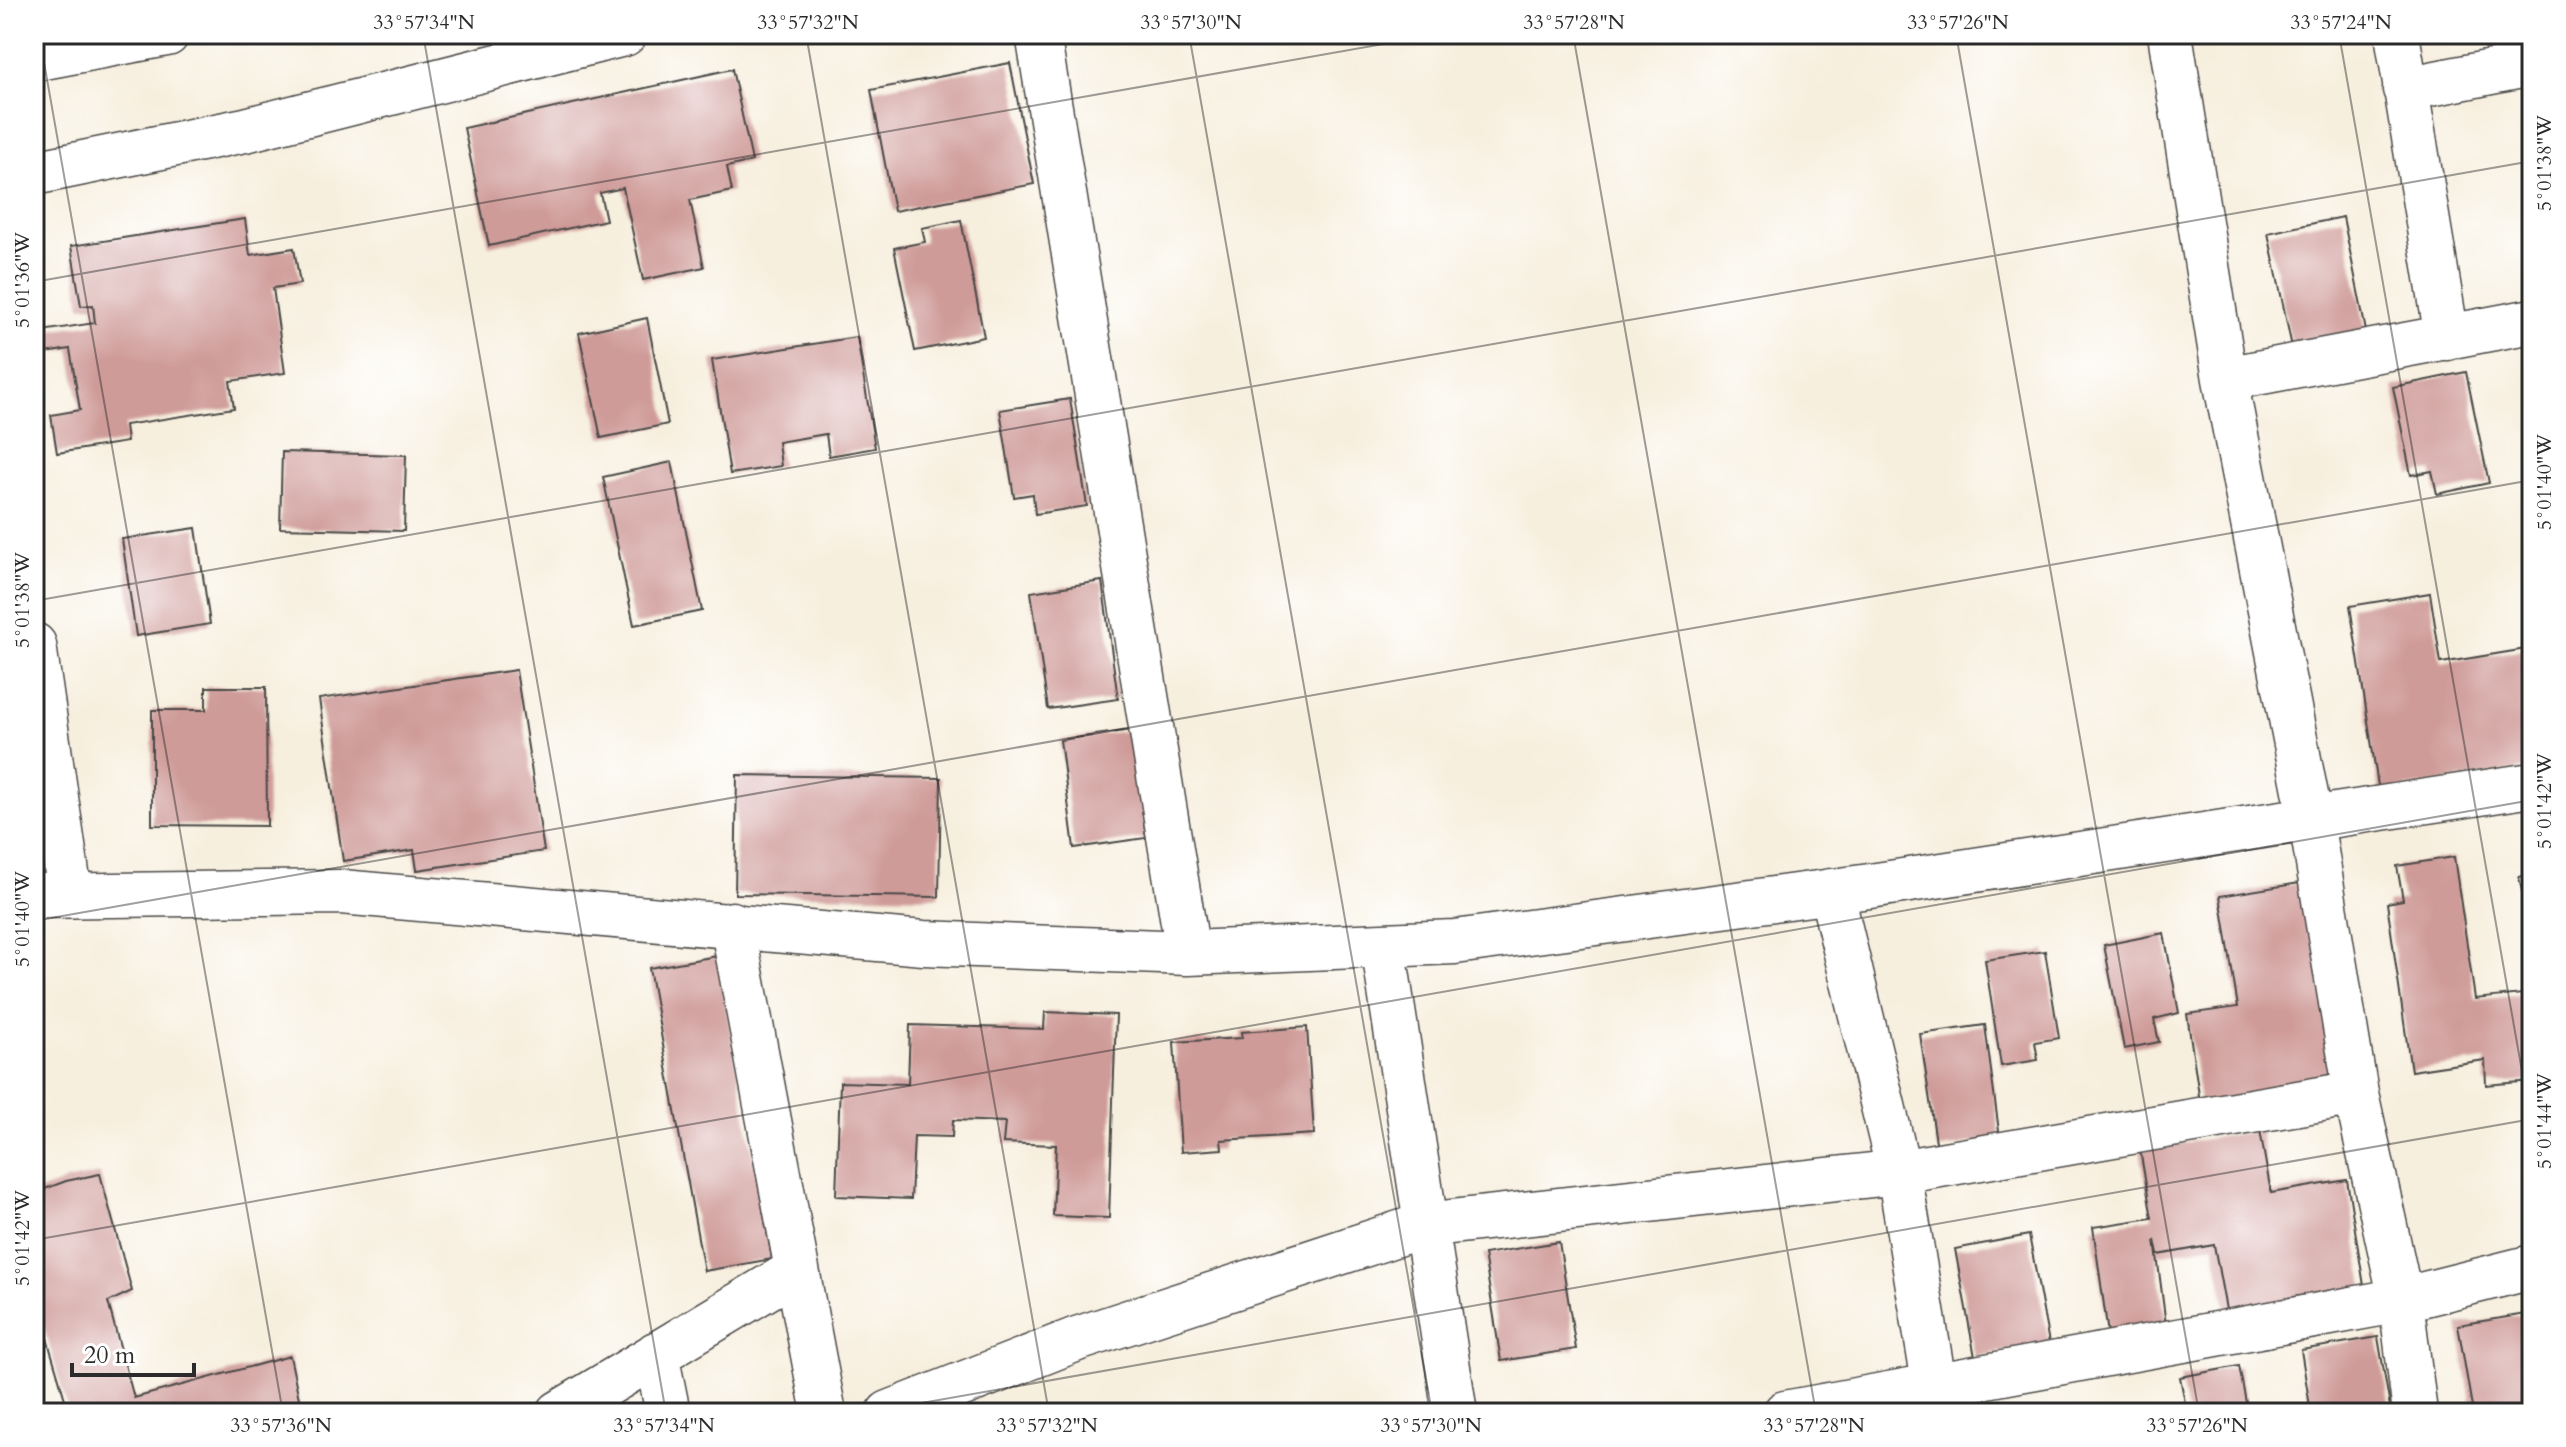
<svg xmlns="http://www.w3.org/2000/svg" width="2566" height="1447" font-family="Cardo,serif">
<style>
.building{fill:#cf9b99}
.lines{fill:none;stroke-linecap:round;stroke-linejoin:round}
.street-casing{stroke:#4a4846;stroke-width:47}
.street{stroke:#fff;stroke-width:44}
.ticks{fill:none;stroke:#2b2b2b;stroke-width:2;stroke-opacity:0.45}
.neatline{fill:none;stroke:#2b2b2b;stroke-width:3}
.ticks-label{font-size:20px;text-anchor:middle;fill:#2b2b2b}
</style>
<rect width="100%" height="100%" fill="#fff"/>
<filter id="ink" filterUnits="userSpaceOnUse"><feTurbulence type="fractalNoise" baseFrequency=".0125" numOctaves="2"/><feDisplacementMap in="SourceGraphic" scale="16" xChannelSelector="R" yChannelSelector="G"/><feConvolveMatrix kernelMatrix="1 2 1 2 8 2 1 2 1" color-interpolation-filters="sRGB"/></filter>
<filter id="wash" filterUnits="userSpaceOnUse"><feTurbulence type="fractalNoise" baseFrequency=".006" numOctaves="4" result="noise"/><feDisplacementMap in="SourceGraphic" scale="32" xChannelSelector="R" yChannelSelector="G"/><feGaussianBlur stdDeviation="1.8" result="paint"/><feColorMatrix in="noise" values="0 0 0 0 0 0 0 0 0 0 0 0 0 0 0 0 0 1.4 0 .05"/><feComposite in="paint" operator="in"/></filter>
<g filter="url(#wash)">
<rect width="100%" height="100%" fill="#f7efde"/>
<g id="blocks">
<path class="building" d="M 1010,63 L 1034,184 L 894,211 L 871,90 Z
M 732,69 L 752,161 L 727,167 L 732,191 L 690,200 L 704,267 L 643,280 L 623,188 L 600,193 L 606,220 L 489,246 L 464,128 Z
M 2343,217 L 2367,336 L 2293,352 L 2268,233 Z
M 245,219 L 250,255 L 294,248 L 300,284 L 273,288 L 285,373 L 230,381 L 234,408 L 125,425 L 127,442 L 57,453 L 51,415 L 80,410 L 70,349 L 39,354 L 35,332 L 95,323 L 93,305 L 81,306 L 71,246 Z
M 961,220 L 984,337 L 915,351 L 894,248 L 925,242 L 922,228 Z
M 647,318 L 668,424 L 601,438 L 579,333 Z
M 857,337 L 875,448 L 829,456 L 826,434 L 778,442 L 781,466 L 730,474 L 712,360 Z
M 2466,372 L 2489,483 L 2437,494 L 2432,471 L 2411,475 L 2393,387 Z
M 1070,399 L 1087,506 L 1035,514 L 1033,494 L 1014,497 L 1000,410 Z
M 282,452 L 406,455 L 404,531 L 280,528 Z
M 672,462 L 702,611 L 634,625 L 603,477 Z
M 196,528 L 210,624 L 136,636 L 122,539 Z
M 1102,581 L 1118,699 L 1048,709 L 1031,592 Z
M 2430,593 L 2441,663 L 2532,648 L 2532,768 L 2379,792 L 2350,606 Z
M 516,670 L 544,851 L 417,870 L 414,850 L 343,861 L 319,699 Z
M 206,687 L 266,687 L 267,826 L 152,825 L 152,710 L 206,710 Z
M 1132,730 L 1146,838 L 1074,848 L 1060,740 Z
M 737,775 L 941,778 L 939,897 L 735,894 Z
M 2454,857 L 2475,999 L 2532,993 L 2532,1081 L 2486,1085 L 2485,1060 L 2411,1071 L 2387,903 L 2403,900 L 2397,866 Z
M 2532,874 L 2532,933 L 2531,933 L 2519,877 Z
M 2306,882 L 2337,1089 L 2201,1109 L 2187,1014 L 2238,1007 L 2220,896 Z
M 2164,933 L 2179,1013 L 2154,1019 L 2159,1042 L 2124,1049 L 2104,945 Z
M 2045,951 L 2059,1038 L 2035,1042 L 2038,1060 L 2001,1066 L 1985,960 Z
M 717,956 L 772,1259 L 704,1271 L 649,968 Z
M 1045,1012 L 1116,1015 L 1109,1218 L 1053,1216 L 1056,1145 L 1003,1143 L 1005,1122 L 953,1120 L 952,1137 L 914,1136 L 911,1199 L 836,1196 L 840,1082 L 908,1084 L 910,1025 L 1044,1029 Z
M 1985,1025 L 2000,1139 L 1937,1149 L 1920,1034 Z
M 1307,1027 L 1314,1134 L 1221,1140 L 1222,1149 L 1181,1152 L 1174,1042 L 1242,1038 L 1241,1032 Z
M 2260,1130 L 2271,1193 L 2347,1180 L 2365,1292 L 2227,1315 L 2214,1245 L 2158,1255 L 2155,1240 L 2166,1325 L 2108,1334 L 2093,1227 L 2152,1218 L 2140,1150 Z
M 100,1174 L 132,1291 L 108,1302 L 134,1398 L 290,1356 L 302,1413 L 69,1413 L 34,1294 L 34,1193 L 66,1181 Z
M 2029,1235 L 2049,1343 L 1975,1357 L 1955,1249 Z
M 1559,1242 L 1576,1349 L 1501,1361 L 1484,1254 Z
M 2526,1314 L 2532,1349 L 2532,1413 L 2473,1413 L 2458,1325 Z
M 2378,1337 L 2391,1413 L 2311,1413 L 2301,1350 Z
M 2239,1366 L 2248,1413 L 2187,1413 L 2180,1377 Z"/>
</g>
</g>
<g filter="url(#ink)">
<use href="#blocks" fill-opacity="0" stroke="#4a4846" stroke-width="2"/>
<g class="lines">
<g class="street-casing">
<path id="street" d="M 1038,34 L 1188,953
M 2170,34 L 2225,379 L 2311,821 L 2356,1093 L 2401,1300 L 2415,1413
M 2397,34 L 2447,338
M 34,59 L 167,34
M 2405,89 L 2532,64
M 34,173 L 245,130 L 624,34
M 2225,379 L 2532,321
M 34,645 L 70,894
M 1831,891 L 1899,1172 L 1939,1413
M 34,896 L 341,892 L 924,943 L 1188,953 L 1455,942 L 1870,886 L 2532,785
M 732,924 L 824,1413
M 1383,945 L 1455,1413
M 656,1354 L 668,1413
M 559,1413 L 797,1270
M 889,1413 L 1077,1339 L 1424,1225 L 1899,1172 L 2356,1093
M 1785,1413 L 2401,1300 L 2532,1267"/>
</g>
<use href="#street" class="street"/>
</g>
</g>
<path class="ticks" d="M 39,34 L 283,1413M 423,34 L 666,1413M 806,34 L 1049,1413M 1189,34 L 1432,1413M 1573,34 L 1816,1413M 1956,34 L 2199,1413M 2339,34 L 2532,1128M 34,282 L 1440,34M 34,601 L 2532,161M 34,921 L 2532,480M 34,1240 L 2532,800M 865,1413 L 2532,1119"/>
<rect width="2566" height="1447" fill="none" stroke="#fff" stroke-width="88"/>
<path d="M72 1363v12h122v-12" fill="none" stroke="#2b2b2b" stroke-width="4"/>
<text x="84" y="1363" font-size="24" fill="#2b2b2b" stroke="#ffffff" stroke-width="6" paint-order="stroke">20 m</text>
<rect x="44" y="44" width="2478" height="1359" class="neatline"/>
<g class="ticks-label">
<text x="424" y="29">33°57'34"N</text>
<text x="808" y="29">33°57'32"N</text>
<text x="1191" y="29">33°57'30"N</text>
<text x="1574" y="29">33°57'28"N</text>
<text x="1958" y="29">33°57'26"N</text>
<text x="2341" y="29">33°57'24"N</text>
<text transform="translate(2544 163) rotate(-90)" y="7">5°01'38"W</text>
<text transform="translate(22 280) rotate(-90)" y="7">5°01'36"W</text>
<text transform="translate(2544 482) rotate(-90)" y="7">5°01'40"W</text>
<text transform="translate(22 600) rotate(-90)" y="7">5°01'38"W</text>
<text transform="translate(2544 801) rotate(-90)" y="7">5°01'42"W</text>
<text transform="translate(22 919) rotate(-90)" y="7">5°01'40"W</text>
<text transform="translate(2544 1121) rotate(-90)" y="7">5°01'44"W</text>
<text transform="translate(22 1238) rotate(-90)" y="7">5°01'42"W</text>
<text x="281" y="1432">33°57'36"N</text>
<text x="664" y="1432">33°57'34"N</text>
<text x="1047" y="1432">33°57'32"N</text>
<text x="1431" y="1432">33°57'30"N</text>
<text x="1814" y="1432">33°57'28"N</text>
<text x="2197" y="1432">33°57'26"N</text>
</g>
</svg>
